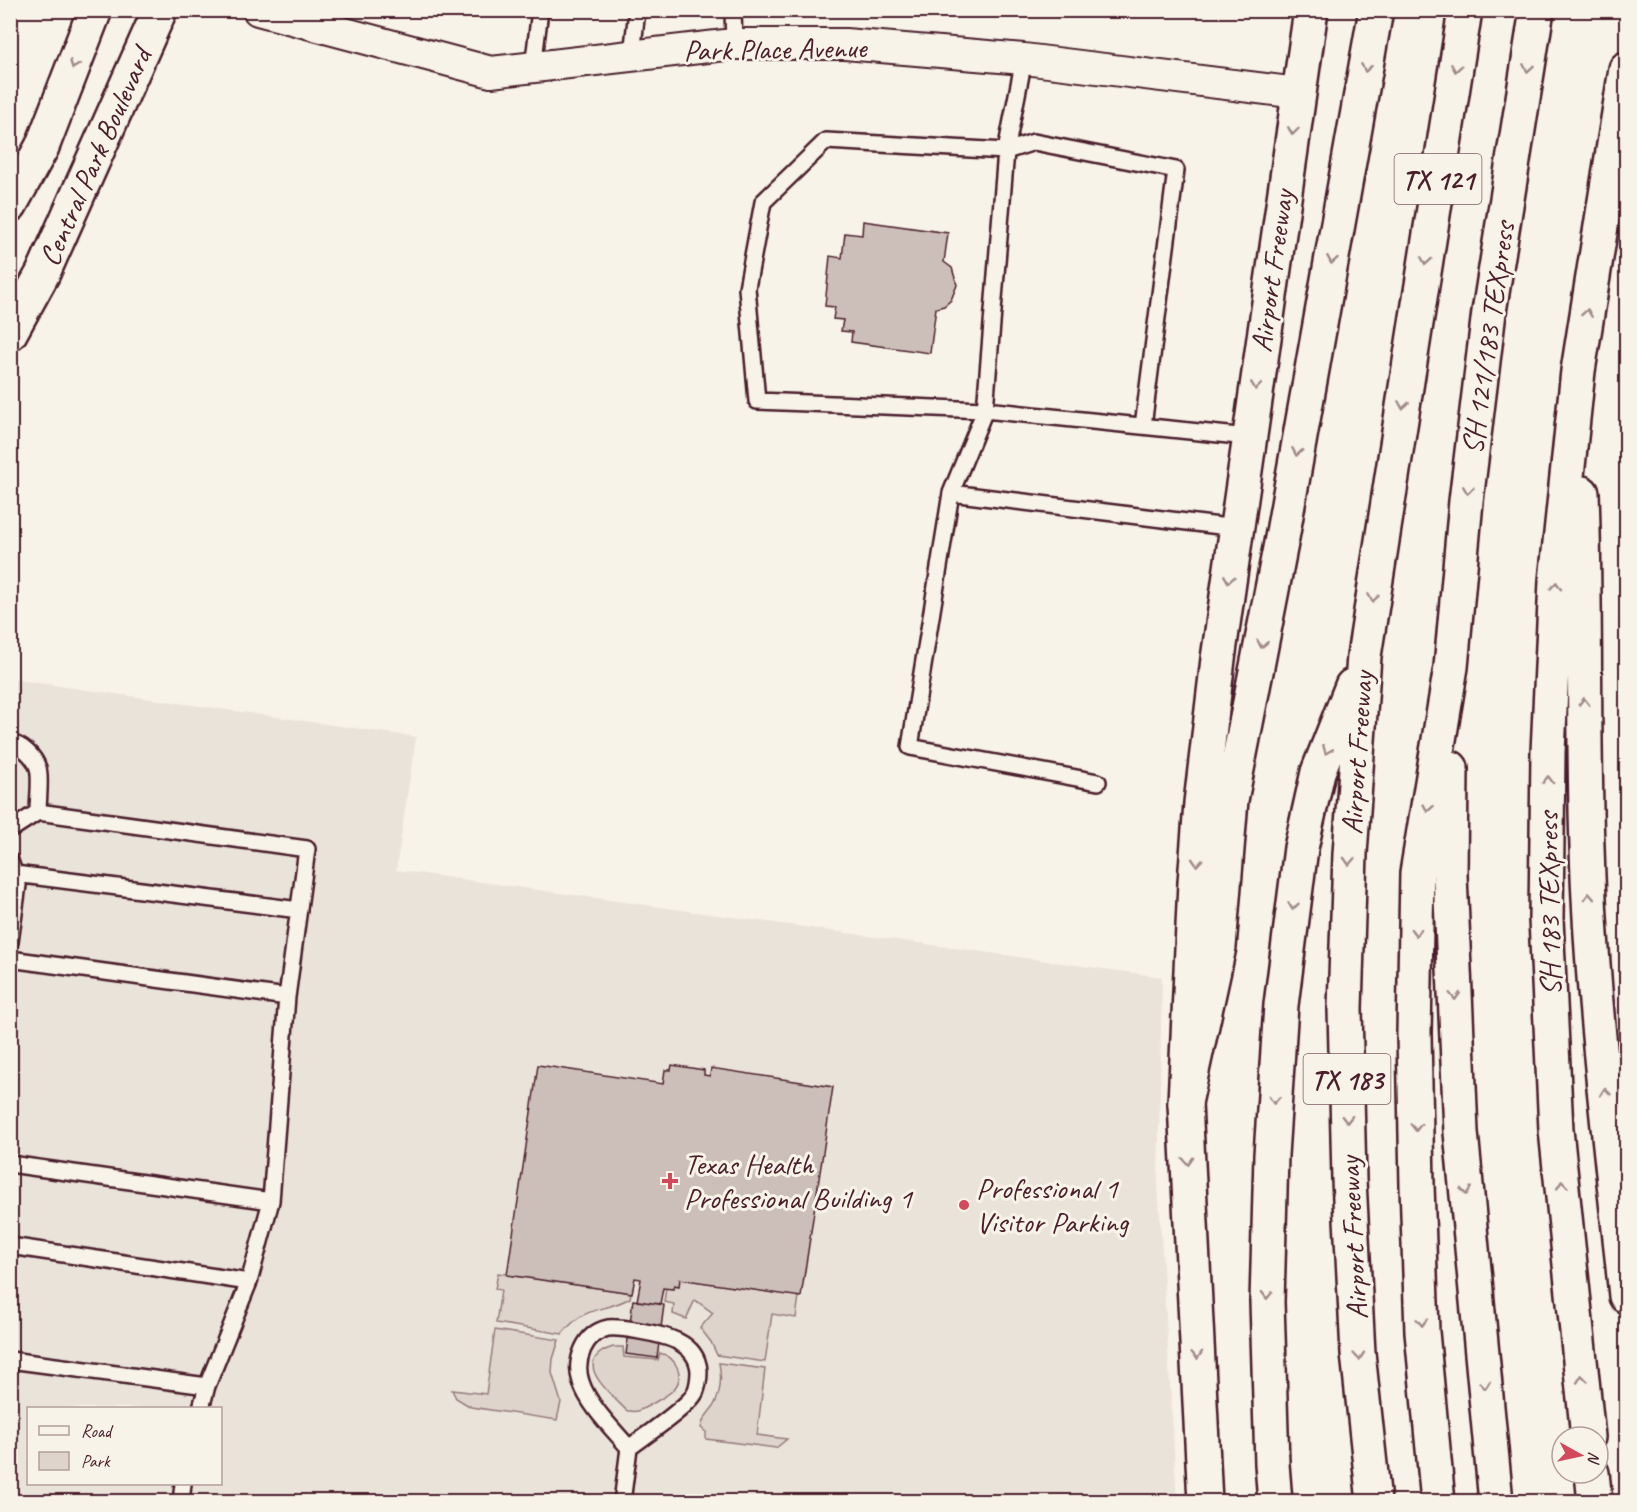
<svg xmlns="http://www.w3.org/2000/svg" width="1637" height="1512" font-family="Caveat,sans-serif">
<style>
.built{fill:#eae3da;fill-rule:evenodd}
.green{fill:#ded4cc;stroke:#947a7c;stroke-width:1.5}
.building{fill:#ccbfb9;stroke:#4a1f2b;stroke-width:1.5}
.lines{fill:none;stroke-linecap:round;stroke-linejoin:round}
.lane-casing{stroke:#4a1f2b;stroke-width:20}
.street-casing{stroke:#4a1f2b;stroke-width:34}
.secondary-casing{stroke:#4a1f2b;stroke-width:38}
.highway-casing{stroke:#4a1f2b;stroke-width:38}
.lane{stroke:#f7f3e8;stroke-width:15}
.street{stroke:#f7f3e8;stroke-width:30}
.secondary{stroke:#f7f3e8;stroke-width:33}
.highway{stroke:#f7f3e8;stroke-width:33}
.oneway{stroke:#a0898a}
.poi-dot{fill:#d1495b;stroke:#f7f3e8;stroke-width:2}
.labels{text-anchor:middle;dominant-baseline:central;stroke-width:6;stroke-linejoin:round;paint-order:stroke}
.shield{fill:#f7f3e8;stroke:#7e5f64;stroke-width:1.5}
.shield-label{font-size:28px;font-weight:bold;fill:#4a1f2b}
.street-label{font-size:30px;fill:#4a1f2b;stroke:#f7f3e8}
.poi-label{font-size:30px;fill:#4a1f2b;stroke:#f7f3e8;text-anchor:start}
</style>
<rect width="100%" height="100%" fill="#f7f3e8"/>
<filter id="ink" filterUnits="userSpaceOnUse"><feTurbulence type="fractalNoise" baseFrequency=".0167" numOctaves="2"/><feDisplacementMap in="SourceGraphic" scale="12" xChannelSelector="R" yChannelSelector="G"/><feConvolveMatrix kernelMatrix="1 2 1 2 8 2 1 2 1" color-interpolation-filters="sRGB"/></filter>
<g filter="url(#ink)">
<path class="built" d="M 11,679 L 416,737 L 396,870 L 1162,977 L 1158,1184 L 1177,1501 L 11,1502 ZM 28,1408 L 220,1408 L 220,1484 L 28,1484 Z"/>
<path class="green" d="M 498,1273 L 631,1293 L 630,1298 C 601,1314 587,1303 562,1334 L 496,1323 L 501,1290 L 495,1289 Z
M 680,1279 L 799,1296 L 796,1318 L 772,1314 L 765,1362 L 717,1355 L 711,1342 L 700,1328 L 713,1313 L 695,1300 L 686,1319 L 673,1314 L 674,1304 L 664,1302 L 666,1288 L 673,1289 L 674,1285 L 679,1285 Z
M 495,1330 L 559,1340 L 553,1359 L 552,1373 L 561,1402 L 557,1420 L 471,1407 L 456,1398 L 452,1390 L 486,1394 Z
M 613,1347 L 623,1347 L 624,1357 L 658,1360 L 660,1353 C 675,1357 686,1375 674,1389 C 669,1395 644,1409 637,1411 C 635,1412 628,1411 627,1411 C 611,1394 568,1361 613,1347 Z
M 719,1363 L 765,1369 L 757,1435 L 787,1439 L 776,1448 L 706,1439 L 706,1432 L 701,1428 C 702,1419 708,1414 713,1407 C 721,1393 722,1378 719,1363 Z"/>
<path class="building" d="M 863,221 L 948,233 L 944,262 L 952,268 L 957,285 L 951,300 L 944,306 L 936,308 L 930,353 L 851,342 L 852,332 L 841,331 L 843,320 L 833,319 L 835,307 L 825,306 L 830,256 L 842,258 L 845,233 L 862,235 Z
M 538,1065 L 663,1084 L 665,1070 L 671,1070 L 672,1065 L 704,1070 L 704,1075 L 710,1076 L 711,1068 L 833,1087 L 801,1297 L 680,1279 L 679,1286 L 674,1285 L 673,1289 L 663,1288 L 660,1304 L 637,1301 L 641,1279 L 635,1278 L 632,1293 L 507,1275 Z
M 633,1300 L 664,1305 L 657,1358 L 626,1354 Z"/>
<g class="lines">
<g class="lane-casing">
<path id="lane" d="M 733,10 L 734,44
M 632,55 L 637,10
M 1024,59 L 1006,151 L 985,410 L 1248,437
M 533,68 L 540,10
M 951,493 L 985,410 L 757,401 L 747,288 L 763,202 L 826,141 L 1006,151 L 1034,142 L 1176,170 L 1143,426
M 10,743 C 22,745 34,756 38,768 C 41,778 38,800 38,812
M 1098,782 L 910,747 L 951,493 L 1236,528
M 10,830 L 38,812 L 307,849 L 287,997 L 271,1201 L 249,1282 L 207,1386 L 201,1408
M 10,861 L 18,885 L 10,942
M 15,874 L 299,910
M 10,959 L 287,997
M 10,1164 L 271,1201
M 10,1246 L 249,1282
M 10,1360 L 207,1386
M 181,1502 L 183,1484
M 622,1502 L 629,1448 C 643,1437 688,1407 695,1393 C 698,1386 699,1378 699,1371 C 697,1341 663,1335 640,1331 C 629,1329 618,1327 608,1328 C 584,1333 574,1361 581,1382 C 588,1405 614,1430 629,1448"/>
</g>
<g class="street-casing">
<path id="street" d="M 258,10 L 491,72 L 734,44 L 845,44 L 1024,59 L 1298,93"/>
</g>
<g class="secondary-casing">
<path id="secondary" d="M 10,205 L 42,147 L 95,10
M 10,333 L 43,273 L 160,10
M 1205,1502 L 1185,1103 L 1195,882 L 1201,803 L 1218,659 L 1311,10"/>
</g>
<g class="highway-casing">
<path id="highway" d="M 1582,493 C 1586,611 1583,729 1587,847 C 1591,997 1611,1147 1626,1296
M 1451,768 L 1450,875 L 1461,1132 L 1496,1502
M 1185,1103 L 1219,947 L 1231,800 L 1282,538 L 1376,10
M 1588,1437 L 1556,1130 L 1546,919 L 1548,752 L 1556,581 L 1578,371 L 1626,69
M 1592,1473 L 1595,1502
M 1275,1502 L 1272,1464 L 1267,1302 L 1271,1155 L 1281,1005 L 1301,848 L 1318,772 L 1352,686
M 1374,1502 L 1358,1353 L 1349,1180 L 1345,1008 L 1350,854 L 1364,656 L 1465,10
M 1438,1502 L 1422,1332 L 1417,1185 L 1414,1034 L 1417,873 L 1451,667 L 1466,501 L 1489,312 L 1537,10"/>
</g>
<use href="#lane" class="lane"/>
<use href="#street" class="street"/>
<use href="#secondary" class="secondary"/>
<use href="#highway" class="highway"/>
</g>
<defs><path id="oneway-chevron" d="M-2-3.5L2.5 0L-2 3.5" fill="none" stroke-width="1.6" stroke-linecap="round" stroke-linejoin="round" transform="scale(1.5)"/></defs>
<g class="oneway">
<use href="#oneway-chevron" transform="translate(74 65) rotate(111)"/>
<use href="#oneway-chevron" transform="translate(1366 68) rotate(100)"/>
<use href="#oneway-chevron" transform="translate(1456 68) rotate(99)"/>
<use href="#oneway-chevron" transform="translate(1528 68) rotate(99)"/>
<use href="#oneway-chevron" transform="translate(1293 131) rotate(98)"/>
<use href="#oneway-chevron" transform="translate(1332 260) rotate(100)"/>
<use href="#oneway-chevron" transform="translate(1426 261) rotate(99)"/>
<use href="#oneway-chevron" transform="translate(1587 313) rotate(-81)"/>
<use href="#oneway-chevron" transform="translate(1256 386) rotate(98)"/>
<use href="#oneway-chevron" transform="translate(1403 405) rotate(99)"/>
<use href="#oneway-chevron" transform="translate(1297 452) rotate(100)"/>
<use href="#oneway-chevron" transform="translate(1468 490) rotate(97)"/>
<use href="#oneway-chevron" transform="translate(1229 579) rotate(98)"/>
<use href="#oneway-chevron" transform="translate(1556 586) rotate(-86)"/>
<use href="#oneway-chevron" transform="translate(1373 598) rotate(99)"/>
<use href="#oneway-chevron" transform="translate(1262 644) rotate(101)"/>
<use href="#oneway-chevron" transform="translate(1584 702) rotate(-90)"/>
<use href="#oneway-chevron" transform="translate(1327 750) rotate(112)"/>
<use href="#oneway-chevron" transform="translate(1548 780) rotate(-89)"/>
<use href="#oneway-chevron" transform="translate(1428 808) rotate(100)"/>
<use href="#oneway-chevron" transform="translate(1349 861) rotate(92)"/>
<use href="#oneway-chevron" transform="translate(1197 862) rotate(94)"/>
<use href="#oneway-chevron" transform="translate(1589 897) rotate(-93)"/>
<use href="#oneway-chevron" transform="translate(1293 906) rotate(97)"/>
<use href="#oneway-chevron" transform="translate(1416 932) rotate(91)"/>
<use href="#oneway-chevron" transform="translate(1455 996) rotate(88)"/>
<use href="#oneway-chevron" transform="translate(1605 1092) rotate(-96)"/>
<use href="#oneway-chevron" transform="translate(1274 1100) rotate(94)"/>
<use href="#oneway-chevron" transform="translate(1347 1119) rotate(89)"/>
<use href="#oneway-chevron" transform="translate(1416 1127) rotate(89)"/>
<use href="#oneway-chevron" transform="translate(1188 1161) rotate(87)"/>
<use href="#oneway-chevron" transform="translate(1562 1185) rotate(-96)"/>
<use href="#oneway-chevron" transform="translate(1466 1191) rotate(84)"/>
<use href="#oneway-chevron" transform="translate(1267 1295) rotate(91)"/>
<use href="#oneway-chevron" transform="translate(1422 1322) rotate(88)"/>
<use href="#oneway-chevron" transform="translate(1197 1355) rotate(87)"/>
<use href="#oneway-chevron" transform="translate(1359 1356) rotate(85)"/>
<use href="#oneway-chevron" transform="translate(1582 1379) rotate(-96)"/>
<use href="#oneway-chevron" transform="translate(1485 1385) rotate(84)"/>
</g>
</g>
<g class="poi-dot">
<path d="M667 1172h6v6h6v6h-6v6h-6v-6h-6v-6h6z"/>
<circle cx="964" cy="1205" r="6"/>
</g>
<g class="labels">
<g class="shield">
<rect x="1394.5" y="154" width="87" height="50" rx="4.5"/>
<rect x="1303.5" y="1054" width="87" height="50" rx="4.5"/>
</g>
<g class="shield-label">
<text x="1438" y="179">TX 121</text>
<text x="1347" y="1079">TX 183</text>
</g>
<g class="street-label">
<text transform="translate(775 49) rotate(-1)">Park Place Avenue</text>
<text transform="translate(95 157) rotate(-66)">Central Park Boulevard</text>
<text transform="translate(1272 271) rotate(-82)">Airport Freeway</text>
<text transform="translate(1488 338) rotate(-82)">SH 121/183 TEXpress</text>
<text transform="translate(1357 753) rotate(-86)">Airport Freeway</text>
<text transform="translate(1549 904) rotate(-91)">SH 183 TEXpress</text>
<text transform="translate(1353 1238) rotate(-93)">Airport Freeway</text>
</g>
<g class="poi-label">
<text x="684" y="1164">Texas Health<tspan x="684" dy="34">Professional Building 1</tspan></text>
<text x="976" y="1188">Professional 1<tspan x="976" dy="34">Visitor Parking</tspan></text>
</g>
</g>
<rect width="1637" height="1512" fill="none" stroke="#f7f3e8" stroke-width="36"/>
<rect x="18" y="18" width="1601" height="1476" fill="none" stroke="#4a1f2b" stroke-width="2" filter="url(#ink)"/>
<rect x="27" y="1407" width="195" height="78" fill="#f7f3e8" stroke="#b29e9c" stroke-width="1.5"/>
<rect x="39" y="1426" width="30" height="9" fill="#f7f3e8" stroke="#b29e9c" stroke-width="1.5"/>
<text x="81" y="1437" font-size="18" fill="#4a1f2b">Road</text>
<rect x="39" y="1452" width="30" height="18" fill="#ded4cc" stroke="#b29e9c" stroke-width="1.5"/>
<text x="81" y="1467" font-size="18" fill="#4a1f2b">Park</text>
<g transform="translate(1580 1455) rotate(98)"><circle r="28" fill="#f7f3e8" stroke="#b29e9c" stroke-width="1.5"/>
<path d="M0-4.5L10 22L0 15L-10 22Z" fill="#d1495b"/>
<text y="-9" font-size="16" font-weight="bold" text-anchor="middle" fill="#4a1f2b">N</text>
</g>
</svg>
